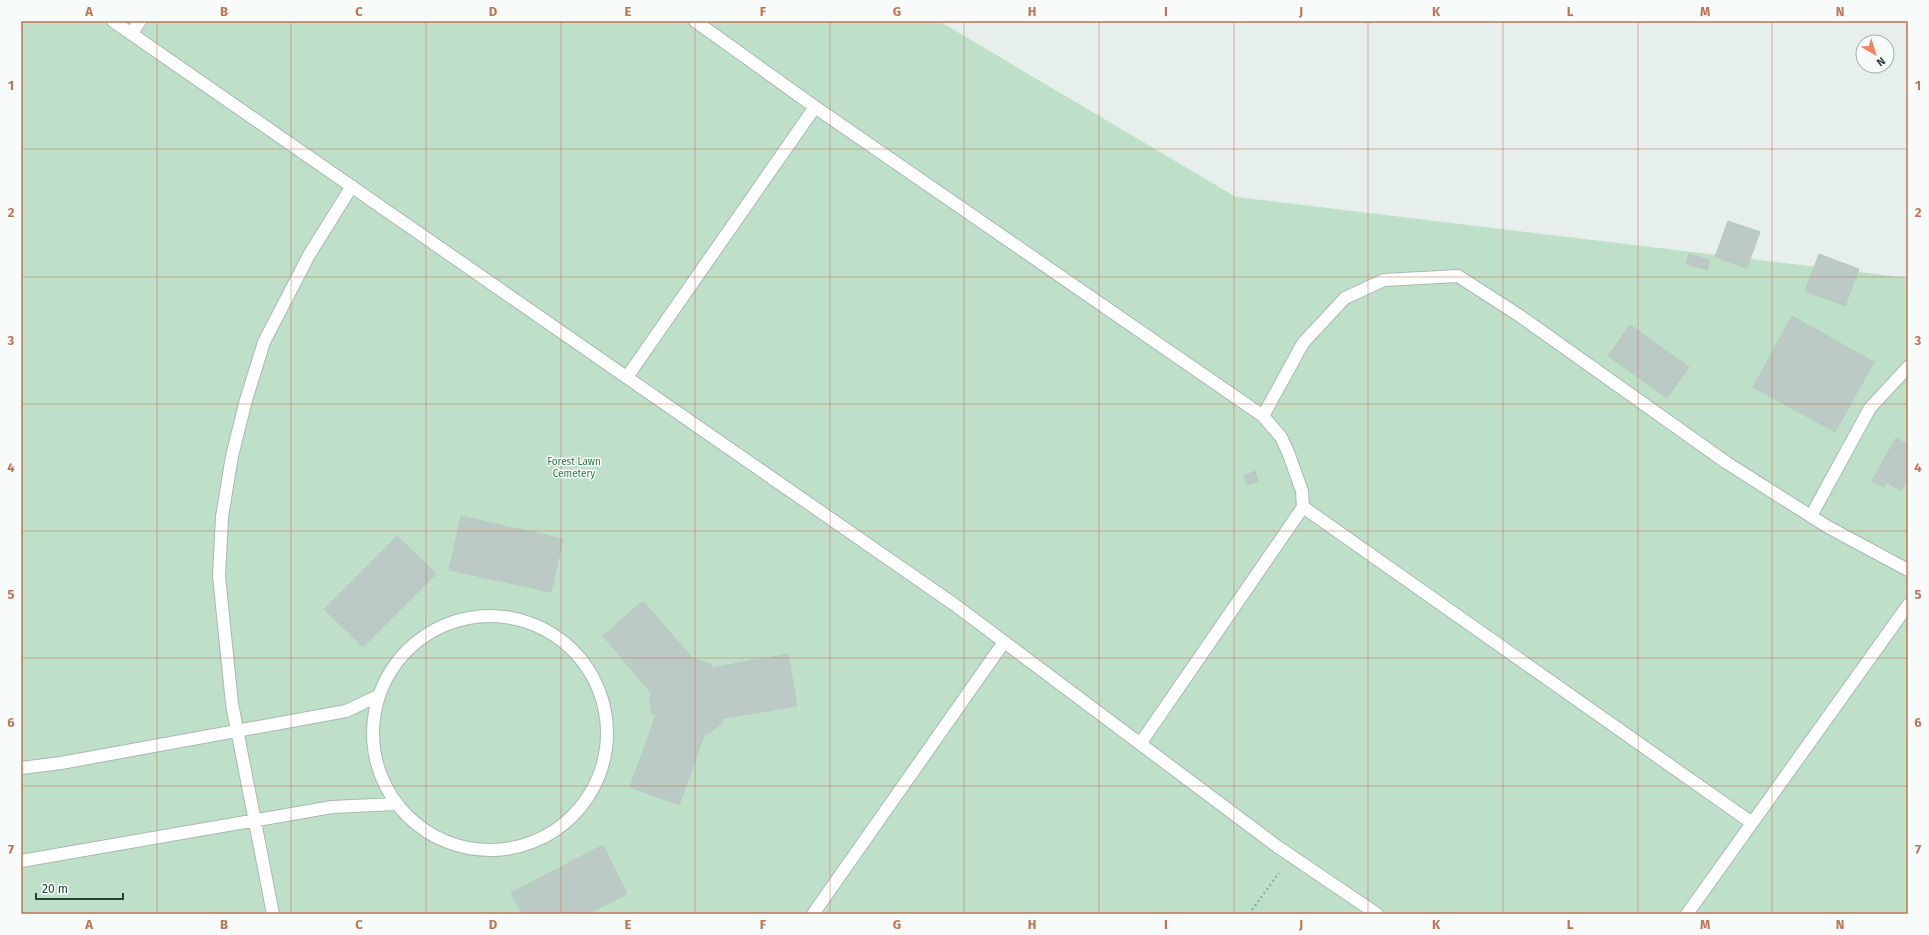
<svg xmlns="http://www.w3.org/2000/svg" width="1929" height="935" font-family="'Fira Sans',sans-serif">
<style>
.green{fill:#bfe0c8}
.building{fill:#bbcac4;stroke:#b8c9c2}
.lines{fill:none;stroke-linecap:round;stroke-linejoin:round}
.service-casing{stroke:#a8b8b2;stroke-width:14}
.path{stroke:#86b3a5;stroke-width:2.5;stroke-dasharray:2 3;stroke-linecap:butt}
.service{stroke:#fff;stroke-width:12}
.grid{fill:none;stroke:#c07456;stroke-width:1;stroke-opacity:0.55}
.labels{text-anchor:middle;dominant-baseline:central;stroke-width:3;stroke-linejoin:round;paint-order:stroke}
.park-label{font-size:10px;fill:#2d7a4b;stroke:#f7fbf9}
.neatline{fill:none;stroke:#c07456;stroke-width:1.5}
.grid-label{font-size:13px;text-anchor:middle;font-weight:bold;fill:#c07456}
</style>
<rect width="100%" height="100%" fill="#e6efeb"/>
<path class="green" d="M 21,21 L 939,21 L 1236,197 L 1908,278 L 1908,914 L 21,914 Z"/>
<path class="building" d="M 1728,221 L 1760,232 L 1747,268 L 1715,257 Z
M 1689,254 L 1710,260 L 1707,270 L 1686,264 Z
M 1819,254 L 1859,269 L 1845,306 L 1805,291 Z
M 1792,316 L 1874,362 L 1835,432 L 1753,387 Z
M 1630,325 L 1689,367 L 1667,398 L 1608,356 Z
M 1896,438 L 1908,445 L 1908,479 L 1901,491 L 1886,482 L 1884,487 L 1872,481 Z
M 1255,471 L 1258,481 L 1247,485 L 1244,476 Z
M 461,516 L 563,539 L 551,592 L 449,570 Z
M 397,536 L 436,574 L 363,647 L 324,609 Z
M 643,601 L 694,660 L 695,659 L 711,664 L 711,668 L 788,654 L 797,706 L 721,719 L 723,722 L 708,734 L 705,733 L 679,805 L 630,787 L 656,715 L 652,713 L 649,697 L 652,694 L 603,636 Z
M 603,845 L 627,894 L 587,914 L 522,914 L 511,893 Z"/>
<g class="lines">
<g class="service-casing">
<path id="service" d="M 113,21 L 955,605 L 1278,847 L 1377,914
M 695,21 L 815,107 L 1263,416 L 1281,437 L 1288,452 L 1302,491 L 1303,507 L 1140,744
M 131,34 L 140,21
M 627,377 L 815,107
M 1263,416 L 1303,343 L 1345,298 L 1384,280 L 1458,276 L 1520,316 L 1727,463 L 1828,527 L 1908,570
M 1303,507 L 1752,823
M 1811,516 L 1870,408 L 1908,367
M373 733a117 117 0 1 1 234 0a117 117 0 1 1-234 0Z
M 21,768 L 61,763 L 346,711 L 378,696
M 21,861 L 332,807 L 396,804
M 273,914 L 232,704 L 219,576 L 222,517 L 232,456 L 246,400 L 264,342 L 309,255 L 352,186
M 813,914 L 1004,642
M 1687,914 L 1908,605"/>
</g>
<path class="path" d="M 1249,914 L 1279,873"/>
<use href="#service" class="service"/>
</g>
<path class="grid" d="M 157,21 L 157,914M 291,21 L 291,914M 426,21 L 426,914M 561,21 L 561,914M 695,21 L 695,914M 830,21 L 830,914M 964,21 L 964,914M 1099,21 L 1099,914M 1234,21 L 1234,914M 1368,21 L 1368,914M 1503,21 L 1503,914M 1638,21 L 1638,914M 1772,21 L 1772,914M 21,149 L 1908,149M 21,277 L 1908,277M 21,404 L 1908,404M 21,531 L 1908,531M 21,658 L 1908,658M 21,786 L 1908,786"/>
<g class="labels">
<g class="park-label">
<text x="574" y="462">Forest Lawn<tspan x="574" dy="12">Cemetery</tspan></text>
</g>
</g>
<rect width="1929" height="935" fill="none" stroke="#f7fbf9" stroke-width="44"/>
<g transform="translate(1875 54) rotate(142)"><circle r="19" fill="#f7fbf9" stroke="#a3b1ad"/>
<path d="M0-3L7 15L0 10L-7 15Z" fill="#f4845f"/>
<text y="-6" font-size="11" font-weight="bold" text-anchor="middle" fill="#24423a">N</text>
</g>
<path d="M36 893v6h87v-6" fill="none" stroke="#24423a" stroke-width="2"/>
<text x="42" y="893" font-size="12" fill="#24423a" stroke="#f7fbf9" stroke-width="3" paint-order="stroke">20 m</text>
<rect x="22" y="22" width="1885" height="891" class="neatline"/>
<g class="grid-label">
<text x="89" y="16">A</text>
<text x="224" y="16">B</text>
<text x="359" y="16">C</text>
<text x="493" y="16">D</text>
<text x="628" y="16">E</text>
<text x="763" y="16">F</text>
<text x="897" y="16">G</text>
<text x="1032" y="16">H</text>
<text x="1166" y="16">I</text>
<text x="1301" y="16">J</text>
<text x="1436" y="16">K</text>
<text x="1570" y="16">L</text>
<text x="1705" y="16">M</text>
<text x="1840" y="16">N</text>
<text x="11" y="90">1</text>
<text x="1918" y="90">1</text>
<text x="11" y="217">2</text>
<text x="1918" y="217">2</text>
<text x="11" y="345">3</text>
<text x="1918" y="345">3</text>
<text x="11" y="472">4</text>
<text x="1918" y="472">4</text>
<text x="11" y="599">5</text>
<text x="1918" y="599">5</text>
<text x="11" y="727">6</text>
<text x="1918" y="727">6</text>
<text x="11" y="854">7</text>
<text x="1918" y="854">7</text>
<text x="89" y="929">A</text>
<text x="224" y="929">B</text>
<text x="359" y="929">C</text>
<text x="493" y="929">D</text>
<text x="628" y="929">E</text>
<text x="763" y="929">F</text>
<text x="897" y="929">G</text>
<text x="1032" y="929">H</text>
<text x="1166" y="929">I</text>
<text x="1301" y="929">J</text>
<text x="1436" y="929">K</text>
<text x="1570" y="929">L</text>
<text x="1705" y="929">M</text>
<text x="1840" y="929">N</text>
</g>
</svg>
